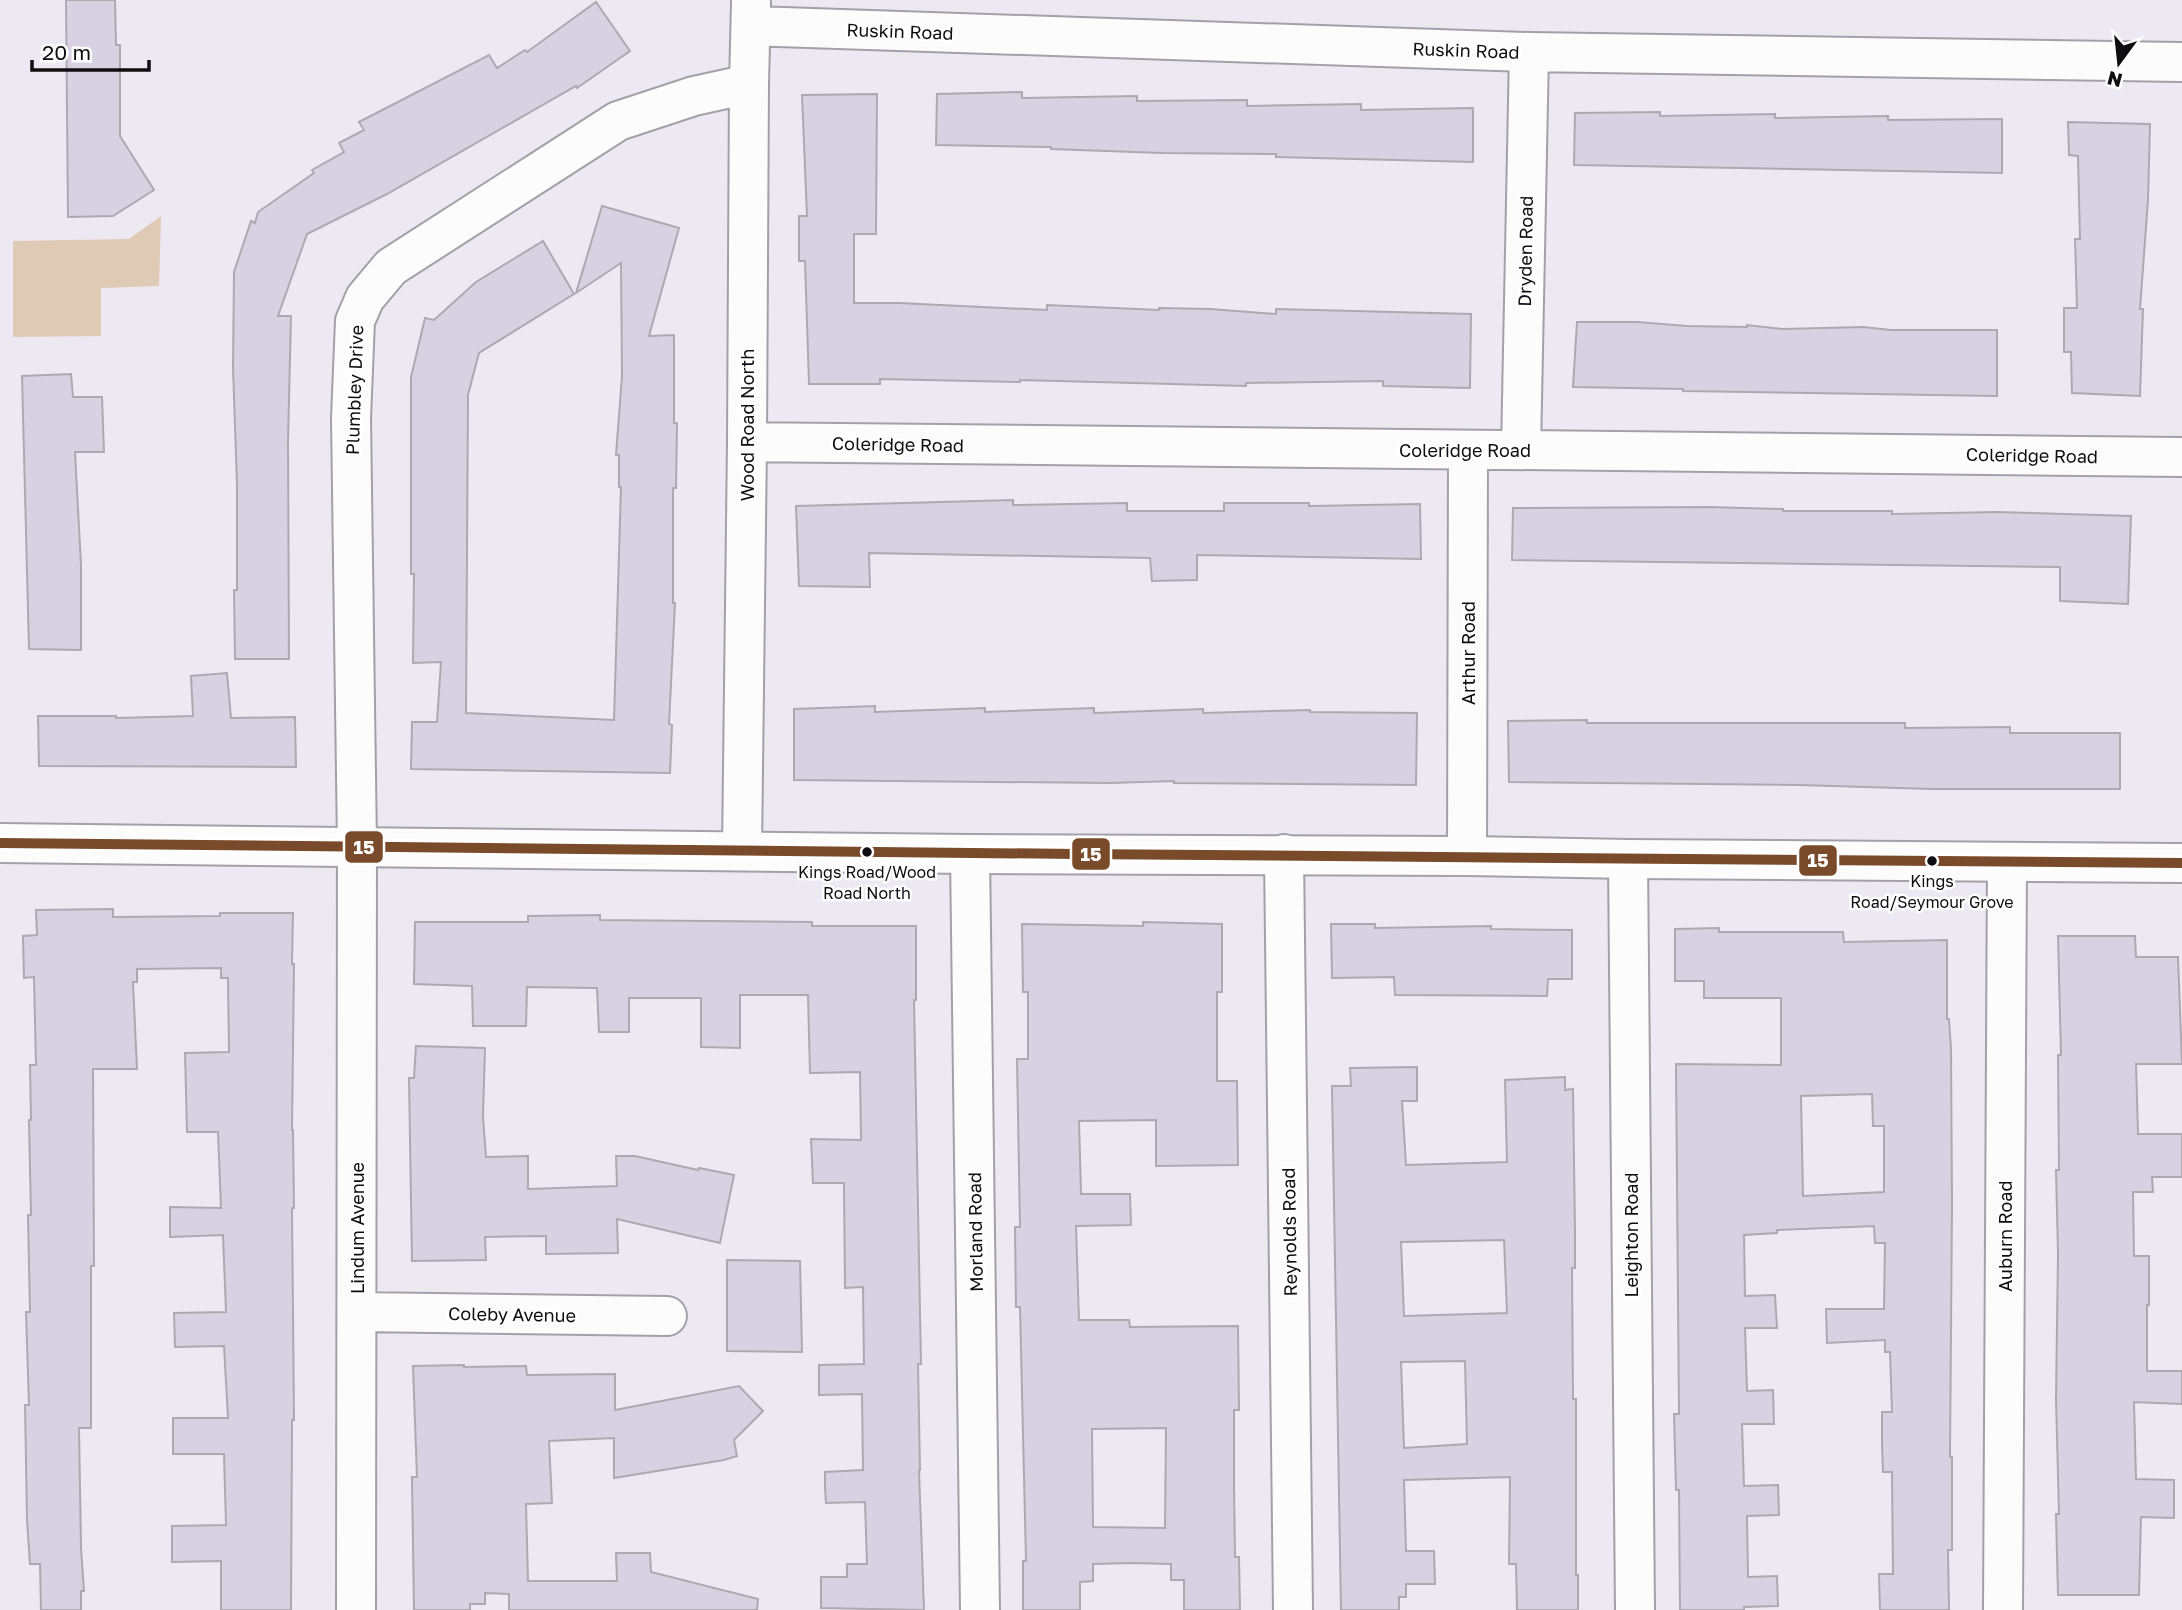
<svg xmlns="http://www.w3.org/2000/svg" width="2182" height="1610" font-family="'Golos Text',sans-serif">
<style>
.green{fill:#decab5}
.building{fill:#d8d1e2;stroke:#ada9b1;stroke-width:2;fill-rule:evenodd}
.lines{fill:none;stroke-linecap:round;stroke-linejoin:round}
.minor-casing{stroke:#a3a0a8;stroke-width:42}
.tertiary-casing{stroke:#a3a0a8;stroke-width:42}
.minor{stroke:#fcfcfd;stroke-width:38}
.tertiary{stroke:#fcfcfd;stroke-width:38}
.bus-1-casing{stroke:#fff;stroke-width:16}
.bus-1{stroke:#7a4b2a;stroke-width:10}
.bus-dot{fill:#0f0c12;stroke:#fff;stroke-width:2.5}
.labels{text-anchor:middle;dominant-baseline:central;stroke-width:5;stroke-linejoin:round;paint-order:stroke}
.bus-label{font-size:16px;fill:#0f0c12;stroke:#fff}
.street-label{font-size:18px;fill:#0f0c12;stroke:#fff}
.line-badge{stroke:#fff;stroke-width:2.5}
.badge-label{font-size:19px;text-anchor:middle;font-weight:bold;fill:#fff}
</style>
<rect width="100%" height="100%" fill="#ede9f3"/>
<path class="green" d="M 161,216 L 159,286 L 101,288 L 101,336 L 13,337 L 13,241 L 129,239 Z"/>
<path class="building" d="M 66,0 L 115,0 L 116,45 L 120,45 L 120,136 L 154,190 L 113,216 L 68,217 Z
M 596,2 L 630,51 L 577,88 L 576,86 L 387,194 L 307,234 L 278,316 L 291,316 L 288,441 L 289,659 L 235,659 L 234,590 L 237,590 L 237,484 L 233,368 L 234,272 L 251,221 L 255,223 L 258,212 L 314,173 L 312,170 L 344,152 L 339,143 L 364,130 L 359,122 L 489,55 L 497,68 L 525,50 L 527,52 Z
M 1022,92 L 1022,98 L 1137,96 L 1137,101 L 1247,100 L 1247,106 L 1361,104 L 1361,110 L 1473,108 L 1473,162 L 1276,157 L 1276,154 L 1162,153 L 1051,149 L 1051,147 L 936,145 L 937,94 Z
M 877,94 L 876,234 L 854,234 L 854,303 L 899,303 L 1047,310 L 1047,305 L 1159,310 L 1159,308 L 1210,309 L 1276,314 L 1276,309 L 1471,314 L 1470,388 L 1383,386 L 1383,381 L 1246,383 L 1246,386 L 1020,380 L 1020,382 L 880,379 L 880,384 L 809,384 L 805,261 L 799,261 L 799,216 L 807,216 L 802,95 Z
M 1660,112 L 1660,116 L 1775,114 L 1775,118 L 1888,116 L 1888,120 L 2002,119 L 2002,173 L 1574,165 L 1575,113 Z
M 2068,122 L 2150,124 L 2148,200 L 2140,309 L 2143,309 L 2140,396 L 2072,393 L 2071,352 L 2064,352 L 2064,308 L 2077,308 L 2075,239 L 2080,239 L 2078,156 L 2069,155 Z
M 602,206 L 679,228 L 649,336 L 674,335 L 674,423 L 677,423 L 676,488 L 673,488 L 673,603 L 675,603 L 669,724 L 672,725 L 670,773 L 411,769 L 412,722 L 437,722 L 441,662 L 413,663 L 414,574 L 411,574 L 411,377 L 425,318 L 434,320 L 476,282 L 543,241 L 574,294 L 479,353 L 468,395 L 466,713 L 614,720 L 621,487 L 619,487 L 619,455 L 616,455 L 622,376 L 621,263 L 576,293 Z
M 1577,322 L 1637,322 L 1687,326 L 1747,327 L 1747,325 L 1783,329 L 1863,327 L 1891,330 L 1997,330 L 1997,396 L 1683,391 L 1683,389 L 1573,387 Z
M 71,374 L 73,397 L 102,397 L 104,452 L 75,452 L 81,565 L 81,650 L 29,649 L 22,376 Z
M 1013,500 L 1013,505 L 1127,503 L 1127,511 L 1224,511 L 1224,503 L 1309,503 L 1309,506 L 1420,504 L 1421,559 L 1197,555 L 1197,580 L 1152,581 L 1150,558 L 869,553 L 870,587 L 799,586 L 796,506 Z
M 1709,507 L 1783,509 L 1783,511 L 1892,511 L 1892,514 L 1997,512 L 2131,516 L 2128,604 L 2060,601 L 2060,567 L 1512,560 L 1513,508 Z
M 227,673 L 231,718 L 295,717 L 296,767 L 39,766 L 38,716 L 116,716 L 116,718 L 193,716 L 191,676 Z
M 875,706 L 875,712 L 985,708 L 985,712 L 1094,708 L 1094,713 L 1203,709 L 1203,713 L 1310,710 L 1310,712 L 1417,713 L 1416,785 L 1174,783 L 1174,781 L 1110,783 L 794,780 L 794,709 Z
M 1587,720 L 1587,723 L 1905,723 L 1905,728 L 2010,727 L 2010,733 L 2120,733 L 2120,789 L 1932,789 L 1799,785 L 1509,782 L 1508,721 Z
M 113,909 L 113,917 L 220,916 L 220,913 L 293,913 L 292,964 L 294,964 L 292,1130 L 293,1130 L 294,1208 L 292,1208 L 294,1420 L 292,1420 L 291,1610 L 221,1610 L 221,1561 L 172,1562 L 172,1526 L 226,1525 L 224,1454 L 173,1454 L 173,1418 L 228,1418 L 224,1346 L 175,1347 L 174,1313 L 226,1312 L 223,1235 L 170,1237 L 170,1207 L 221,1208 L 218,1132 L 187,1132 L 185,1053 L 229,1052 L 228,978 L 221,978 L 221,968 L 137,969 L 137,982 L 133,982 L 137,1069 L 93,1069 L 94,1266 L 91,1266 L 91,1428 L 79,1428 L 81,1548 L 84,1591 L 81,1591 L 81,1610 L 41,1610 L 40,1564 L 30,1564 L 27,1520 L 25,1405 L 29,1405 L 26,1312 L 30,1312 L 28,1215 L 31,1215 L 29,1120 L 31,1120 L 30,1065 L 36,1065 L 34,977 L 24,978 L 23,936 L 37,935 L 36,910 Z
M 600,915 L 600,920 L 812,922 L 812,926 L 916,926 L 916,1000 L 914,1000 L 921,1364 L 918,1364 L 920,1470 L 919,1470 L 924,1610 L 821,1608 L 821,1577 L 847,1577 L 847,1564 L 867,1564 L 865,1502 L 826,1503 L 825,1487 L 825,1472 L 863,1470 L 862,1394 L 819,1395 L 819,1365 L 864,1364 L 863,1287 L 845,1288 L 844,1183 L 813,1183 L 811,1139 L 861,1140 L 860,1072 L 810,1073 L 808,995 L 740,995 L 740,1048 L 701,1047 L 701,998 L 629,998 L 629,1032 L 599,1032 L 597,988 L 527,987 L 526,1026 L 473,1026 L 472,986 L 414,984 L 415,922 L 528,922 L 528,916 Z
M 1143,922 L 1222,924 L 1222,992 L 1217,992 L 1217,1081 L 1237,1081 L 1238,1165 L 1156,1166 L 1156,1120 L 1079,1121 L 1081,1194 L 1130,1194 L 1131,1225 L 1076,1226 L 1079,1320 L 1129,1320 L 1130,1327 L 1238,1326 L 1239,1410 L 1234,1410 L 1234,1484 L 1235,1557 L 1239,1557 L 1240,1610 L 1184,1610 L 1184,1580 L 1171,1580 L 1171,1564 L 1132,1563 L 1093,1564 L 1093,1581 L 1080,1582 L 1080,1610 L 1023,1610 L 1023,1561 L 1026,1561 L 1020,1307 L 1016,1307 L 1015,1227 L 1020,1227 L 1017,1059 L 1028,1059 L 1028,992 L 1023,992 L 1022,924 L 1143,926 ZM 1166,1428 L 1165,1528 L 1093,1527 L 1092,1429 Z
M 1331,924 L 1375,924 L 1375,928 L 1491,926 L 1491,929 L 1572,930 L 1572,979 L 1548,979 L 1547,996 L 1395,995 L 1394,977 L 1332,978 Z
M 1719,928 L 1719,932 L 1843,932 L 1844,942 L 1947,940 L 1947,1019 L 1949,1019 L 1951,1049 L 1952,1204 L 1950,1457 L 1952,1457 L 1952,1550 L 1948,1550 L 1949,1610 L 1880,1610 L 1879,1574 L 1893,1574 L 1892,1472 L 1883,1472 L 1882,1444 L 1882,1412 L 1892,1412 L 1890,1352 L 1885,1352 L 1885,1340 L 1827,1343 L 1826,1309 L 1884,1309 L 1885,1243 L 1875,1243 L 1874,1226 L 1777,1230 L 1777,1233 L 1744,1235 L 1745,1296 L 1775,1295 L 1777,1328 L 1745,1328 L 1747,1391 L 1773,1390 L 1774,1424 L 1742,1424 L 1744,1486 L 1778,1485 L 1779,1515 L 1747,1516 L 1748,1577 L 1777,1576 L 1778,1606 L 1744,1607 L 1744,1610 L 1680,1610 L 1679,1490 L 1676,1490 L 1674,1414 L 1679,1414 L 1676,1064 L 1781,1065 L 1781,998 L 1704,998 L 1704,981 L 1675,981 L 1675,929 ZM 1872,1094 L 1873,1126 L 1884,1126 L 1884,1192 L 1803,1196 L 1801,1096 Z
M 2058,936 L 2135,936 L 2136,957 L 2178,957 L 2182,1064 L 2136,1064 L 2138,1134 L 2182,1134 L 2182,1177 L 2152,1177 L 2153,1192 L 2133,1192 L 2134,1256 L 2149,1256 L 2149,1305 L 2147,1305 L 2147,1371 L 2182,1371 L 2182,1404 L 2134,1402 L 2136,1479 L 2174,1480 L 2174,1518 L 2141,1517 L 2139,1595 L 2058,1595 L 2056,1514 L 2059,1514 L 2056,1399 L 2058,1253 L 2056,1170 L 2059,1170 L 2058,1055 L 2061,1055 Z
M 416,1046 L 485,1048 L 483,1116 L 486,1157 L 528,1156 L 528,1189 L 617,1186 L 616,1156 L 635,1156 L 698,1170 L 699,1168 L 734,1175 L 720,1243 L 617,1219 L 618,1253 L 546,1254 L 546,1236 L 485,1237 L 486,1260 L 412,1261 L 409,1078 L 414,1078 Z
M 1417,1067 L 1417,1101 L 1402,1101 L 1406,1165 L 1507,1162 L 1505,1080 L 1565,1077 L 1565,1090 L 1573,1089 L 1575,1231 L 1575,1268 L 1572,1268 L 1573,1399 L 1576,1399 L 1576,1575 L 1578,1575 L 1578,1610 L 1517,1610 L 1516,1564 L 1509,1564 L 1510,1477 L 1404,1480 L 1406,1551 L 1434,1551 L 1435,1584 L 1406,1584 L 1406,1597 L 1399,1597 L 1399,1610 L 1341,1610 L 1332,1086 L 1351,1086 L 1350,1068 ZM 1504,1240 L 1507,1313 L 1404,1316 L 1401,1242 ZM 1465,1361 L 1467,1444 L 1404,1448 L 1401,1362 Z
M 727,1260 L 800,1261 L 802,1352 L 727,1351 Z
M 464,1365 L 464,1367 L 526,1366 L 527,1375 L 615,1374 L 615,1410 L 739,1386 L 763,1411 L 734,1440 L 737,1456 L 724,1460 L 614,1478 L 614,1438 L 549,1441 L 552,1503 L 526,1504 L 528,1581 L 617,1581 L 616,1553 L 650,1553 L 651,1572 L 758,1599 L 757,1610 L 509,1610 L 509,1594 L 485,1593 L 485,1604 L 470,1604 L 470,1610 L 414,1610 L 412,1477 L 417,1477 L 413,1366 Z"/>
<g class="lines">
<g class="minor-casing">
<path id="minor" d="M 751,26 L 1529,52 L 2182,62
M 747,442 L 2182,457
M 1521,450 L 1529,52
M 742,851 L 747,442 L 749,84 L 751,2
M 970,854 L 980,1610
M 1284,854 L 1293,1610
M 1467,856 L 1468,450
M 1628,859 L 1635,1610
M 357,1312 L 667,1316
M 356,1610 L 357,846 L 351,418 L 355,321 L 365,298 L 391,267 L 618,121 L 694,96 L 749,84
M 2003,1610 L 2007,863"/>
</g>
<g class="tertiary-casing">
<path id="tertiary" d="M 0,843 L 970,854 L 1467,856 L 1628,859 L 2182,863"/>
</g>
<use href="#minor" class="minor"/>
<use href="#tertiary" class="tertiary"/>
<g class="bus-1-casing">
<path id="bus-1" d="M 0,843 C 727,851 1455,858 2182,863"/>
</g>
<use href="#bus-1" class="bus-1"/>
</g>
<g class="bus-dot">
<circle cx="867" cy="852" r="6"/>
<circle cx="1932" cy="861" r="6"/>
</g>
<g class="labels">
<g class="bus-label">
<text x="867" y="872">Kings Road/Wood<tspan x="867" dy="21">Road North</tspan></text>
<text x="1932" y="881">Kings<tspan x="1932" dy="21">Road/Seymour Grove</tspan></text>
</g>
<g class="street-label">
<text transform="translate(900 31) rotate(2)">Ruskin Road</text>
<text transform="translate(1466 50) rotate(2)">Ruskin Road</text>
<text transform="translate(1525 251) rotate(-89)">Dryden Road</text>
<text transform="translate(354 390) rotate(-88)">Plumbley Drive</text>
<text transform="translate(747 425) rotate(-90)">Wood Road North</text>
<text transform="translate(898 444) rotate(1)">Coleridge Road</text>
<text x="1465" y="450">Coleridge Road</text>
<text transform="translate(2032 455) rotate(1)">Coleridge Road</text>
<text transform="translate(1468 653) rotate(-90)">Arthur Road</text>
<text transform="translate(357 1228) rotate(-90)">Lindum Avenue</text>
<text transform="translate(975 1232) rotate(-91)">Morland Road</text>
<text transform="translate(1289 1232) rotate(-91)">Reynolds Road</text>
<text transform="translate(1631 1235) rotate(-90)">Leighton Road</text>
<text transform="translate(2005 1236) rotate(-90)">Auburn Road</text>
<text transform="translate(512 1314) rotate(1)">Coleby Avenue</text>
</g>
</g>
<g class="line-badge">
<rect x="344" y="830" width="40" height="34" rx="7" fill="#7a4b2a"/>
<rect x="1071" y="837" width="40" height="34" rx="7" fill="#7a4b2a"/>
<rect x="1798" y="844" width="40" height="33" rx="7" fill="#7a4b2a"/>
</g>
<g class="badge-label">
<text x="364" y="854">15</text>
<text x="1091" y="861">15</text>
<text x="1818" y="867">15</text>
</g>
<g transform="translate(2119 63) rotate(195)" stroke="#ffffff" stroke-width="5" paint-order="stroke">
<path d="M0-5L12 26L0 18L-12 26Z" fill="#0f0c12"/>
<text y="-10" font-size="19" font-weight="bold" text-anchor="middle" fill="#0f0c12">N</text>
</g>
<path d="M32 60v10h117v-10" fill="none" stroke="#0f0c12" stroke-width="3.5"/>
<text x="42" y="60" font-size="21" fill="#0f0c12" stroke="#ffffff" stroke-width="5" paint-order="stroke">20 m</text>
</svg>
